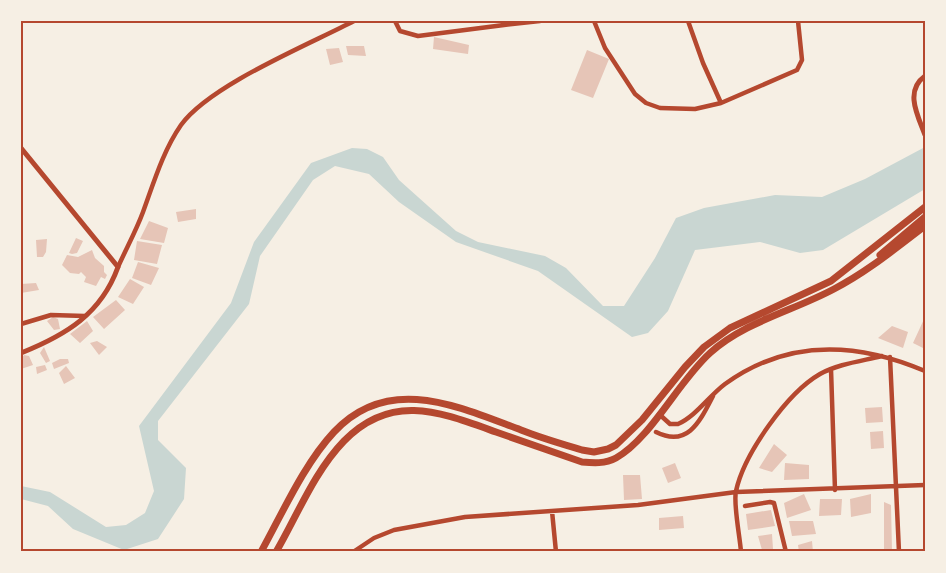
<svg xmlns="http://www.w3.org/2000/svg" width="946" height="573" font-family="'Golos Text',sans-serif">
<style>
.water{fill:#c9d6d2}
.building{fill:#e6c5b7}
.lines{fill:none;stroke-linecap:round;stroke-linejoin:round}
.minor{stroke:#b5482f;stroke-width:4.5}
.tertiary{stroke:#b5482f;stroke-width:5}
.primary{stroke:#b5482f;stroke-width:7}
.neatline{fill:none;stroke:#b5482f;stroke-width:2}
</style>
<rect width="100%" height="100%" fill="#f6efe4"/>
<path class="water" d="M 925,147 L 925,189 L 823,250 L 800,253 L 760,242 L 695,250 L 668,311 L 648,333 L 632,337 L 538,271 L 456,242 L 399,202 L 369,174 L 335,166 L 313,180 L 260,256 L 249,304 L 158,421 L 158,440 L 186,468 L 184,499 L 158,539 L 124,550 L 73,529 L 48,506 L 21,499 L 21,486 L 50,492 L 106,527 L 126,525 L 145,513 L 154,491 L 139,426 L 231,303 L 254,242 L 311,163 L 352,148 L 367,149 L 383,157 L 399,180 L 456,231 L 478,242 L 545,256 L 566,268 L 603,306 L 624,306 L 655,258 L 676,218 L 704,208 L 775,195 L 822,197 L 865,179 Z"/>
<path class="building" d="M 434,37 L 469,45 L 468,54 L 433,49 Z
M 346,46 L 364,46 L 366,56 L 348,55 Z
M 339,48 L 343,62 L 330,65 L 326,49 Z
M 587,50 L 609,59 L 593,98 L 571,90 Z
M 196,209 L 196,219 L 178,222 L 176,212 Z
M 149,221 L 168,228 L 164,243 L 140,239 Z
M 76,238 L 83,241 L 77,253 L 72,254 L 69,253 Z
M 47,239 L 46,252 L 43,257 L 37,257 L 36,240 Z
M 137,241 L 162,245 L 157,264 L 134,260 Z
M 92,250 L 95,258 L 104,266 L 104,272 L 107,275 L 105,279 L 101,277 L 96,286 L 84,282 L 86,277 L 81,272 L 79,274 L 70,273 L 62,265 L 67,255 L 78,257 Z
M 138,262 L 159,268 L 151,285 L 132,278 Z
M 130,279 L 144,287 L 133,304 L 118,297 Z
M 36,283 L 39,290 L 21,293 L 21,284 Z
M 116,300 L 125,310 L 104,329 L 93,317 Z
M 53,317 L 58,319 L 60,329 L 54,330 L 47,321 Z
M 925,317 L 925,349 L 913,343 Z
M 87,321 L 93,331 L 80,343 L 70,334 Z
M 892,326 L 908,332 L 903,348 L 878,338 Z
M 97,341 L 107,347 L 99,355 L 90,343 Z
M 44,347 L 50,361 L 46,363 L 40,353 Z
M 24,355 L 29,356 L 33,365 L 21,369 L 21,359 Z
M 60,359 L 68,359 L 69,363 L 54,369 L 52,363 Z
M 45,365 L 47,370 L 37,374 L 36,367 Z
M 66,366 L 75,378 L 64,384 L 59,373 Z
M 882,407 L 883,422 L 866,423 L 865,408 Z
M 883,431 L 884,448 L 871,449 L 870,432 Z
M 774,444 L 787,455 L 772,472 L 759,468 Z
M 675,463 L 681,478 L 668,483 L 662,468 Z
M 785,463 L 809,465 L 809,479 L 784,480 Z
M 623,475 L 640,475 L 642,499 L 624,500 Z
M 804,494 L 811,510 L 787,518 L 784,503 Z
M 871,494 L 871,513 L 851,517 L 850,499 Z
M 820,499 L 842,499 L 841,515 L 819,516 Z
M 884,502 L 891,505 L 892,550 L 884,551 Z
M 771,510 L 775,526 L 748,530 L 746,514 Z
M 683,516 L 684,528 L 659,530 L 659,518 Z
M 789,521 L 813,521 L 816,534 L 792,536 Z
M 772,534 L 773,549 L 762,550 L 758,536 Z
M 812,541 L 813,552 L 799,552 L 798,545 Z"/>
<g class="lines">
<path class="minor" d="M 395,21 L 400,31 L 418,36 L 504,25 L 502,21
M 594,21 L 605,48 L 635,94 L 646,103 L 660,108 L 695,109 L 721,103 L 797,70 L 802,60 L 798,21
M 688,21 L 703,63 L 721,103
M 504,25 L 540,21
M 118,267 C 126,249 136,231 143,212 C 154,182 163,151 181,125 C 210,85 308,45 354,21
M 21,324 L 51,315 L 85,316
M 890,357 L 899,552
M 831,369 L 835,490
M 659,414 L 670,424 L 678,424 C 696,416 709,396 725,384 C 787,339 857,342 925,371
M 656,432 C 688,448 700,421 713,396
M 745,506 L 770,502 L 774,503 L 786,552
M 552,511 L 556,552
M 353,552 L 374,538 L 394,530 L 465,517 L 638,505 L 736,492 L 925,485
M 741,552 C 740,537 733,503 736,491 C 744,454 787,393 820,374 C 838,364 862,361 882,356"/>
<path class="tertiary" d="M 925,76 C 904,91 918,116 925,135
M 21,148 L 118,267 C 101,314 66,335 21,353"/>
<path class="primary" d="M 880,255 L 925,217
M 261,552 C 282,514 304,464 334,432 C 389,373 459,407 521,430 C 541,438 562,444 582,450 L 594,452 L 608,449 L 616,445 L 642,420 L 685,367 L 704,347 L 730,328 L 831,281 L 925,207
M 276,552 C 297,516 314,472 344,441 C 392,392 440,412 496,432 C 524,442 553,452 582,462 C 593,463 605,464 616,458 C 651,438 678,382 710,353 C 744,322 793,311 834,289 C 867,272 896,248 925,226"/>
</g>
<rect width="946" height="573" fill="none" stroke="#f6efe4" stroke-width="45"/>
<rect x="22" y="22" width="902" height="528" class="neatline"/>
</svg>
